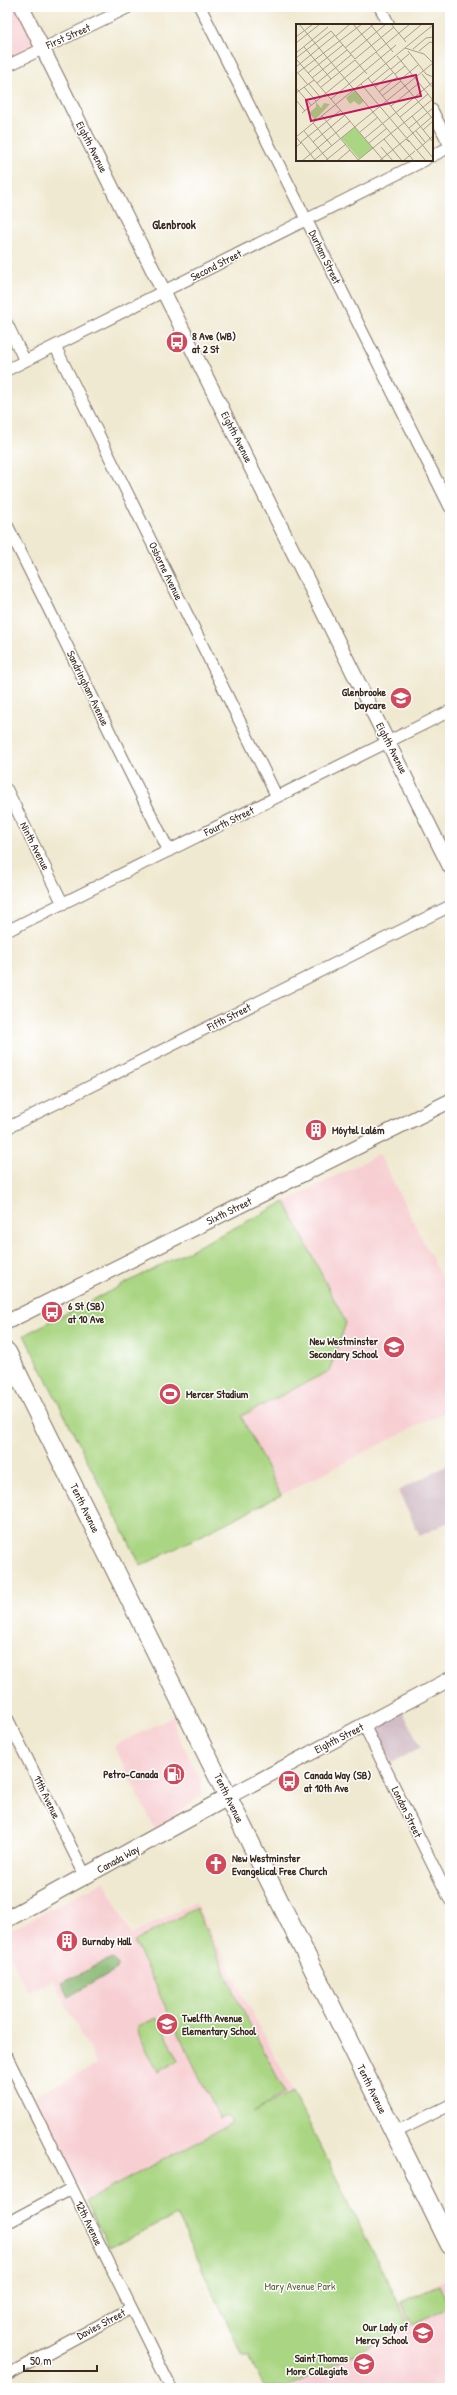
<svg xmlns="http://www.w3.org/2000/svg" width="457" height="2395" font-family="'Patrick Hand',sans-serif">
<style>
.built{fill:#f7cfd2}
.industrial{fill:#d2bdc6}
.green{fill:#aad683;stroke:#728050}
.forest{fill:#87b771;stroke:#617048}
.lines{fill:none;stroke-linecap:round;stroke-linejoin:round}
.minor-casing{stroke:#7a6d5d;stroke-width:13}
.tertiary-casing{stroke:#7a6d5d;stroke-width:16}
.secondary-casing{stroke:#7a6d5d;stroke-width:18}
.primary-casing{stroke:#7a6d5d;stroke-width:20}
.minor{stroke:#fff;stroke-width:11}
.tertiary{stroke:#fff;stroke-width:14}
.secondary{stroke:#fff;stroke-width:16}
.primary{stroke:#fff;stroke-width:18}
.labels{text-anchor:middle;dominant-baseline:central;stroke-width:3;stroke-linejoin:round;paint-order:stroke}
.street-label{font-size:11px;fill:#3b2a1e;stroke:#fff}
.poi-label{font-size:11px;font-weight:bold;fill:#3b2a1e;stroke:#fff;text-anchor:start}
.park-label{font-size:11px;fill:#5c5e3c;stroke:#fff}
.neighbourhood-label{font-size:12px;font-weight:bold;fill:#3b2a1e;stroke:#fff}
.inset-road{fill:none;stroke:#a89d89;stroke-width:1}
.view{fill:#c2185b;fill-opacity:0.15;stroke:#c2185b;stroke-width:2}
.inset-edge{fill:none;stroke:#3b2a1e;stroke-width:2}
</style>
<rect width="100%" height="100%" fill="#fff"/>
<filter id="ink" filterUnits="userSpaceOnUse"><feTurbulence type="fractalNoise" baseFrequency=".025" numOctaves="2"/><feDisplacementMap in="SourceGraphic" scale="8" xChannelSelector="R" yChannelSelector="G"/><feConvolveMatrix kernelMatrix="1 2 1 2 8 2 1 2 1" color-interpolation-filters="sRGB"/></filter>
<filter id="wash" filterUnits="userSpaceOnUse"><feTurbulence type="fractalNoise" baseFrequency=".012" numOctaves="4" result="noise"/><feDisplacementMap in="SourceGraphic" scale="16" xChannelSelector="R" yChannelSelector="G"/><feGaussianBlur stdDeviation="0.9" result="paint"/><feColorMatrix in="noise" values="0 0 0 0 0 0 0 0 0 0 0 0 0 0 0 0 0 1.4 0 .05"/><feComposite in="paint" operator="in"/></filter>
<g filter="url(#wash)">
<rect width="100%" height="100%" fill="#f0e9d1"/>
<path class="built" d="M 7,7 L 19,7 L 38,47 L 7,62 Z
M 379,1154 L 450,1294 L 450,1409 L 281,1495 L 241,1416 L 329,1371 L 346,1323 L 285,1202 Z
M 176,1715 L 174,1727 L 201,1782 L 202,1795 L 155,1829 L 114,1746 Z
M 104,1881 L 131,1935 L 195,1902 L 293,2091 L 86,2201 L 34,2096 L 97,2065 L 53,1980 L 28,1992 L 7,1950 L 7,1932 Z
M 450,2277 L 450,2388 L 288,2388 L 410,2326 L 399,2302 Z"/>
<path class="industrial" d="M 450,1464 L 450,1521 L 420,1536 L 398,1491 Z
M 402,1710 L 421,1747 L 392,1763 L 372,1725 Z"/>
<path class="green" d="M 285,1202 L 346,1323 L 329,1371 L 241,1416 L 281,1495 L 141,1566 L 24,1335 Z
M 196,1908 L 241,2007 L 285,2092 L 253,2112 L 293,2091 L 410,2326 L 287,2388 L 264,2388 L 249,2356 L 243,2356 L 177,2215 L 109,2247 L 86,2201 L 232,2123 L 228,2116 L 220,2119 L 134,1942 Z
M 157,2018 L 179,2060 L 158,2072 L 137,2031 L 138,2026 Z
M 439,2285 L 449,2307 L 413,2325 L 401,2301 Z"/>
<path class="forest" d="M 112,1958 L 117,1964 L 117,1969 L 68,1997 L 61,1983 Z"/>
</g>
<g filter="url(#ink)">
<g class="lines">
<g class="minor-casing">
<path id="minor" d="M 200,7 L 450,507
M 380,7 L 389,25
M 7,66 L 129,7
M 432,110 L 450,146
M 432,156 L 450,147
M 7,324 L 25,361
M 55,346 L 277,797
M 7,370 L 425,160
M 7,525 L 169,851
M 7,790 L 63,904
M 7,931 L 450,711
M 7,1128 L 450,906
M 7,1718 L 86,1877
M 364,1725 L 450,1900
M 7,2057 L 171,2388
M 394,2133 L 450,2105
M 7,2223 L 72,2188
M 7,2375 L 131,2308"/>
</g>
<g class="tertiary-casing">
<path id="tertiary" d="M 22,7 L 450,867
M 7,1322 L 450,1101
M 228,1797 L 450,1679"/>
</g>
<g class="secondary-casing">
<path id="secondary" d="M 7,1919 L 228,1797"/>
</g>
<g class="primary-casing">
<path id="primary" d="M 7,1352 L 450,2245"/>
</g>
<use href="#minor" class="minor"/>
<use href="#tertiary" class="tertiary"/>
<use href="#secondary" class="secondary"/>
<use href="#primary" class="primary"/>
</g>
</g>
<defs>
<g id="bus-disc" transform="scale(1.15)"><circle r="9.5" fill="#d1495b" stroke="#fff"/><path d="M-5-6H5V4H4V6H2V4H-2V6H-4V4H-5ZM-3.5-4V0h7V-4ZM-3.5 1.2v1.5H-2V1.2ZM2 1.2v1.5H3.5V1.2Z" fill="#fff"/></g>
<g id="school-disc" transform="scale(1.15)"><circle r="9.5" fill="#d1495b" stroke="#fff"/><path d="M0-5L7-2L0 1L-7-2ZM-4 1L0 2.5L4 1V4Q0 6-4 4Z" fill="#fff"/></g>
<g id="building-disc" transform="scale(1.15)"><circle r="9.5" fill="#d1495b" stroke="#fff"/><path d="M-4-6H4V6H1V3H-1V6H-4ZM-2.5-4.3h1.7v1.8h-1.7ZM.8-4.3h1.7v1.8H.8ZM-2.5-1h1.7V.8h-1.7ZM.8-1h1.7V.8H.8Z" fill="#fff"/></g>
<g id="stadium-disc" transform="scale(1.15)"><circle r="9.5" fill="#d1495b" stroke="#fff"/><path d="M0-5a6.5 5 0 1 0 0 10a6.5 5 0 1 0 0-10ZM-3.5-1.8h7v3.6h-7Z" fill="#fff"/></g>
<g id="fuel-disc" transform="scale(1.15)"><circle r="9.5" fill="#d1495b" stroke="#fff"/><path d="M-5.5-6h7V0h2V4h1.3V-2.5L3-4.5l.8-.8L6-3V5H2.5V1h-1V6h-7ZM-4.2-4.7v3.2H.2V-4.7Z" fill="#fff"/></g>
<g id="church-disc" transform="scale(1.15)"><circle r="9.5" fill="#d1495b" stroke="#fff"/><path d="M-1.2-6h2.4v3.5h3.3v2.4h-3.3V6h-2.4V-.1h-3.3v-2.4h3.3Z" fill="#fff"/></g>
</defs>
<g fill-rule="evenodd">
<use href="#bus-disc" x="177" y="342"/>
<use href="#school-disc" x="401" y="698"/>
<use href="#building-disc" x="316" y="1130"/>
<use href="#bus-disc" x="52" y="1312"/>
<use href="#school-disc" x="394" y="1347"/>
<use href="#stadium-disc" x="170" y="1394"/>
<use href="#fuel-disc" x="174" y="1774"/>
<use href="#bus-disc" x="289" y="1781"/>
<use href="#church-disc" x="216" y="1864"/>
<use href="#building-disc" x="67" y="1941"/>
<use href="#school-disc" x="167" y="2024"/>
<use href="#school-disc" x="423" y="2333"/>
<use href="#school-disc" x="364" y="2364"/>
</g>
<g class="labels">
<g class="street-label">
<text transform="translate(68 36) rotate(-24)">First Street</text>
<text transform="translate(92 147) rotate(63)">Eighth Avenue</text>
<text transform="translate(325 257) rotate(64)">Durham Street</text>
<text transform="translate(216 265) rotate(-27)">Second Street</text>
<text transform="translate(237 437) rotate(63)">Eighth Avenue</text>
<text transform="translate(166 571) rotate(64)">Osborne Avenue</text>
<text transform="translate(88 688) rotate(64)">Sandringham Avenue</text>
<text transform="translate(392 748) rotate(63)">Eighth Avenue</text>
<text transform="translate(229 821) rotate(-26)">Fourth Street</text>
<text transform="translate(35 846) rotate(63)">Ninth Avenue</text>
<text transform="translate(229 1017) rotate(-27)">Fifth Street</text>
<text transform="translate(229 1211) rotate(-26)">Sixth Street</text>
<text transform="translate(85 1508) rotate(64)">Tenth Avenue</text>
<text transform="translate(339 1738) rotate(-27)">Eighth Street</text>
<text transform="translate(47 1797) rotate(64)">11th Avenue</text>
<text transform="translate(229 1798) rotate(64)">Tenth Avenue</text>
<text transform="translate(407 1812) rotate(64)">London Street</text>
<text transform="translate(118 1859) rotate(-29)">Canada Way</text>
<text transform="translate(372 2089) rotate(64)">Tenth Avenue</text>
<text transform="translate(89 2223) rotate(64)">12th Avenue</text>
<text transform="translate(101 2324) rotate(-28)">Davies Street</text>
</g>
<g class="poi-label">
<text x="192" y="336">8 Ave (WB)<tspan x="192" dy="13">at 2 St</tspan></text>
<text x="386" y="692" text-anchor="end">Glenbrooke<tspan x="386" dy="13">Daycare</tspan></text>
<text x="332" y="1130">Móytel Lalém</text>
<text x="68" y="1306">6 St (SB)<tspan x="68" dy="13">at 10 Ave</tspan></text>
<text x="378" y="1341" text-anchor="end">New Westminster<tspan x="378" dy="13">Secondary School</tspan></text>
<text x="186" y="1394">Mercer Stadium</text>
<text x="158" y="1774" text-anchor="end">Petro-Canada</text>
<text x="304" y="1775">Canada Way (SB)<tspan x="304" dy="13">at 10th Ave</tspan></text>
<text x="232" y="1858">New Westminster<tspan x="232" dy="13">Evangelical Free Church</tspan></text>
<text x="82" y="1941">Burnaby Hall</text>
<text x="182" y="2018">Twelfth Avenue<tspan x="182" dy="13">Elementary School</tspan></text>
<text x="408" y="2327" text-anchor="end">Our Lady of<tspan x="408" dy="13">Mercy School</tspan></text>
<text x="348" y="2358" text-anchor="end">Saint Thomas<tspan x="348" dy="13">More Collegiate</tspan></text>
</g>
<g class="park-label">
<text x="300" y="2286">Mary Avenue Park</text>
</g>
<g class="neighbourhood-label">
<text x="174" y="224">Glenbrook</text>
</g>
</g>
<g transform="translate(296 24)">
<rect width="137" height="137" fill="#f0e9d1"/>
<path d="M 59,66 L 68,77 L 63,81 L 58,77 L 54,80 L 50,74 ZM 20,78 L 25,84 L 28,79 L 34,80 L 19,96 L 13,89 L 20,83 ZM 59,103 L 77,124 L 63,135 L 45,114 Z" fill="#aad683"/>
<path class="inset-road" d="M 3,0 L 118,137M 57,0 L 80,27M 74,0 L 97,28M 95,0 L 110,18M 35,7 L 59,35 L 98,3M 40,12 L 54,0M 0,13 L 17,0M 108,15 L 126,0M 0,19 L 24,0M 8,23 L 35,55M 49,24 L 78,0M 109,24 L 128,30 L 137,39M 117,25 L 130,14 L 137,13M 112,27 L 130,50 L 137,53M 123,27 L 134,18 L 137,19M 80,28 L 137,95M 0,29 L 32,3M 54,30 L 90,0M 101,32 L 136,75M 0,34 L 35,7M 0,35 L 40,81M 0,43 L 39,11M 95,45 L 113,30M 2,49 L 12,61M 12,49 L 47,21M 0,50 L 66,0M 99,50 L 109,42M 126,50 L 137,64M 16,54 L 51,26M 72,54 L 137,134M 104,56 L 122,41M 21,59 L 55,31M 76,59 L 94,44M 13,60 L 25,74M 65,60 L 130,137M 8,63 L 20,77M 25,63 L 59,36 L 71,50M 79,63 L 98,48M 0,64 L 15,81M 83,68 L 101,53M 0,69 L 18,56M 86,72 L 105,57M 35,75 L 100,21M 0,76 L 9,87M 40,81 L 88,137M 95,82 L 123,59M 6,89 L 114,0M 26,92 L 63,137M 116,92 L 137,118M 104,93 L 132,70M 17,99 L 36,122M 113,104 L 137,84M 127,106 L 137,97M 8,107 L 33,137M 120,107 L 129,118M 64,108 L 82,93M 0,113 L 137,1M 69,114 L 137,58M 111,114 L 137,92M 88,115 L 106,137M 17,118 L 49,91M 73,119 L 91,104M 0,123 L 5,119 L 0,113M 85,123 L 97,137M 121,126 L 137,112M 19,136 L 5,118 L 45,86M 6,137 L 54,97M 17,137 L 137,39M 29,137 L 50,120M 41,137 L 54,126M 61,137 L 137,75M 83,137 L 110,115 L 113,118M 107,137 L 119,127"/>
<path class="view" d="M 120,51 L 125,72 L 15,97 L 10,76 Z"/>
<rect width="137" height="137" class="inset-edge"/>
</g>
<rect width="457" height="2395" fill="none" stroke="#fff" stroke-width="24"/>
<path d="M24 2365v6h73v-6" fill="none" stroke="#3b2a1e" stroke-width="2"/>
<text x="30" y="2365" font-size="12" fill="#3b2a1e" stroke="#ffffff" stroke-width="3" paint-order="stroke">50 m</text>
</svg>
